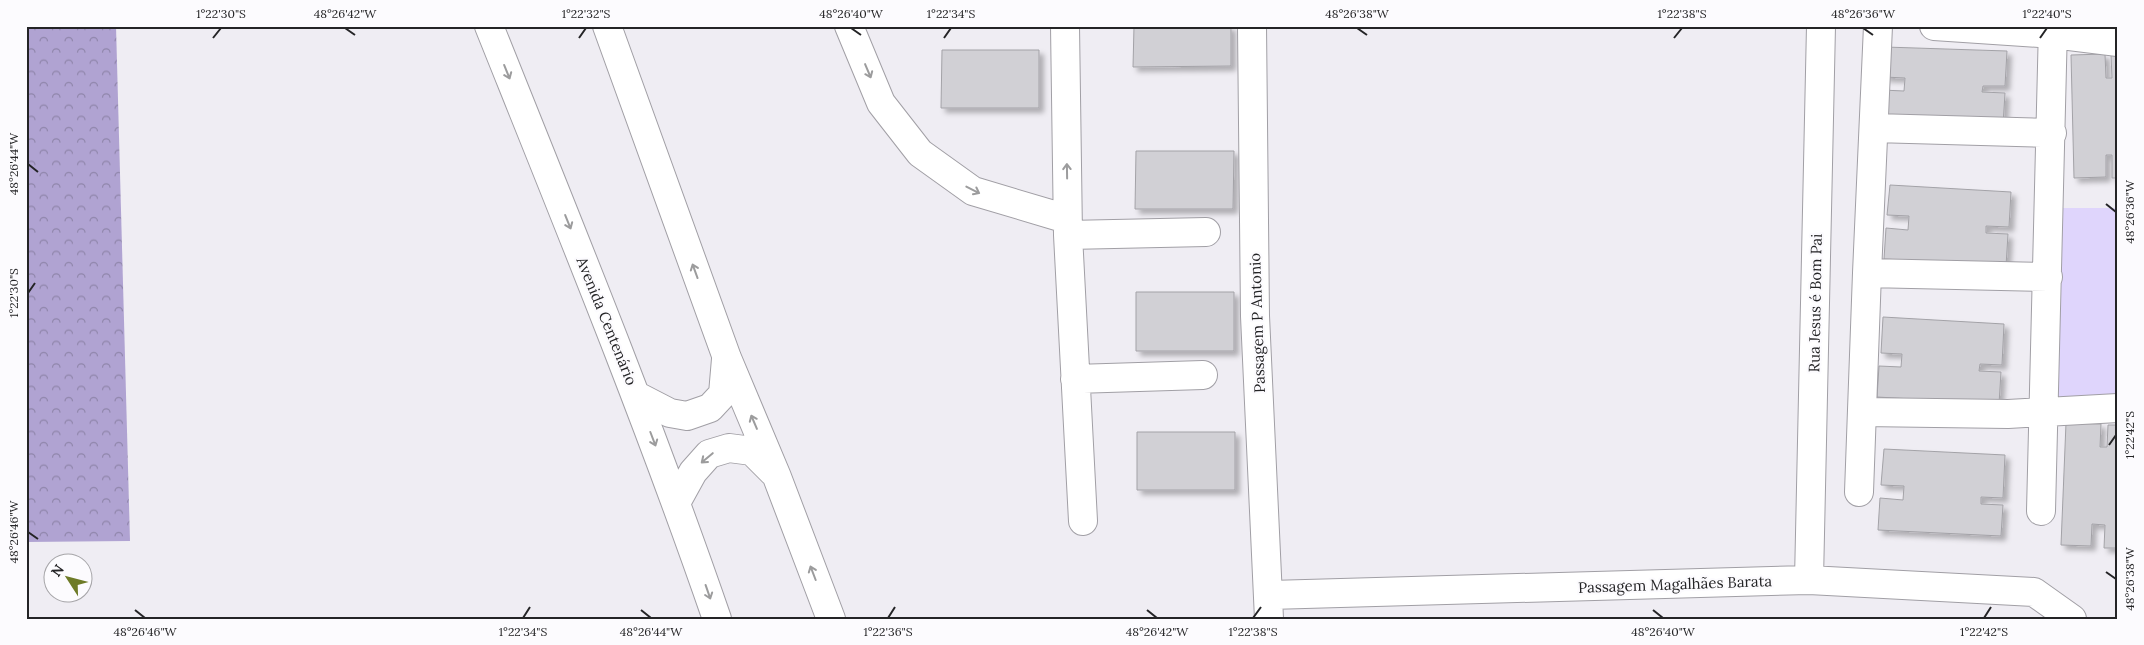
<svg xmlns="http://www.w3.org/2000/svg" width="2144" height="645" font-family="Lora,serif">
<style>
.forest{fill:url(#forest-crowns)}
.green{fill:#dfd5fc}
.building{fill:#d1d0d5;stroke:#a3a2a7;filter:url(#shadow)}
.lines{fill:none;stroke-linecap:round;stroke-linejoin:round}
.minor-casing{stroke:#a19fa5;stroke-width:30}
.major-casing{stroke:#a19fa5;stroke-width:30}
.minor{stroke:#fff;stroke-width:28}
.major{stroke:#fff;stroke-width:28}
.oneway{stroke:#9c9c9d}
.ticks{fill:none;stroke:#242426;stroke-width:2}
.labels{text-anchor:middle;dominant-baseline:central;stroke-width:4.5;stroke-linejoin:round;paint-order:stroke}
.street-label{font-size:15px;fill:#242426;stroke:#fcfbfe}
.neatline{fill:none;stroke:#242426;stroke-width:2}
.ticks-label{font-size:12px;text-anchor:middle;fill:#242426}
</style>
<defs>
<pattern id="forest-crowns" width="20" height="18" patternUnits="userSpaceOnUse" patternTransform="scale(1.25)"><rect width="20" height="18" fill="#b0a3d2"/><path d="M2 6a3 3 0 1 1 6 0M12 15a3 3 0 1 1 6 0" fill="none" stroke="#8f85aa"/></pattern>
<filter id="shadow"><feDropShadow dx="4.5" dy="4.5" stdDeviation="2.5" flood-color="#0004"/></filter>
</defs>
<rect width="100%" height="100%" fill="#efedf3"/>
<path class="forest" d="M 26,26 L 116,26 L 130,541 L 26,542 Z"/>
<path class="green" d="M 2050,208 L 2118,208 L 2118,408 L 2042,412 Z"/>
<path class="building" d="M 1134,26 L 1231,26 L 1231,66 L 1133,67 Z
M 1885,47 L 2007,51 L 2005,86 L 1983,86 L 1982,92 L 2005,93 L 2003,125 L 1881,121 L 1882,90 L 1904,91 L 1905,78 L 1884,77 Z
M 942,50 L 1039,50 L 1039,108 L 941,108 Z
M 2105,54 L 2106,78 L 2112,78 L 2111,55 L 2118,55 L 2118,178 L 2112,178 L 2112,155 L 2106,155 L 2106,177 L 2074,178 L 2071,55 Z
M 1136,151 L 1234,151 L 1233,209 L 1135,209 Z
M 1890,185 L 2011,192 L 2009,227 L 1986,226 L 1986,233 L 2008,234 L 2006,266 L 1884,259 L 1886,228 L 1908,230 L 1909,216 L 1887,215 Z
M 1136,292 L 1234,292 L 1234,351 L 1136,351 Z
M 1883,317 L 2004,324 L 2002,365 L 1980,364 L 1979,371 L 2001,372 L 1999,404 L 1877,397 L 1879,366 L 1901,367 L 1902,354 L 1881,353 Z
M 2066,423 L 2101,424 L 2100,447 L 2107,447 L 2108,425 L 2118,425 L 2118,548 L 2104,548 L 2105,525 L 2092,524 L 2091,546 L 2061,545 Z
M 1137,432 L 1235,432 L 1235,490 L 1137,490 Z
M 1884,449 L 2005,455 L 2003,498 L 1981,497 L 1981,504 L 2003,505 L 2001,536 L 1878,530 L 1880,498 L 1903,500 L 1904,486 L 1881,485 Z"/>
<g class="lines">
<g class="minor-casing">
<path id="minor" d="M 849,26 L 881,103 L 920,153 L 973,191 L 1067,219
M 1065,26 L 1068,235 L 1083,521
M 1252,26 L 1255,316 L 1269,619
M 1934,26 L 2053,34 L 2118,42
M 1874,128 L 2052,133
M 1068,235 L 1206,232
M 1867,273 L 2048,277
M 1075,379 L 1203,375
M 1863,412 L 2008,414 L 2118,408
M 1859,492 L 1867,273 L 1878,26
M 2041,511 L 2053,26
M 1809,580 L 1821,26
M 1269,595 L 1809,580 L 2034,592 L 2072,619"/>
</g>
<g class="major-casing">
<path id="major" d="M 489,26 C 568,223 648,419 717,619
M 607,26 L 727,358 L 777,477 L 831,619
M 637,396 L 670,413 L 687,416 L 710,408 L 723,394 L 726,359
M 677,501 L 693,472 L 709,454 L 729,448 L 752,451 L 773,472"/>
</g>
<use href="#minor" class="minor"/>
<use href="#major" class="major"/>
</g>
<defs><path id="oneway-shaft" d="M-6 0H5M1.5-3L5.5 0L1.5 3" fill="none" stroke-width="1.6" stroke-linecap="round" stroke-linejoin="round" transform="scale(1.25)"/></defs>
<g class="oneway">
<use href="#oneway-shaft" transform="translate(868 71) rotate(67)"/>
<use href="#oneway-shaft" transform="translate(507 72) rotate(68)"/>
<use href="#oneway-shaft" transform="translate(1067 171) rotate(-91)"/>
<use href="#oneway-shaft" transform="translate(973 190) rotate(27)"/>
<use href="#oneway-shaft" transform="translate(568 222) rotate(68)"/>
<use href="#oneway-shaft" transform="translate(695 271) rotate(-110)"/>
<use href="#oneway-shaft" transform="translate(754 422) rotate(-113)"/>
<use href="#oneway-shaft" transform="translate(653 439) rotate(69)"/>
<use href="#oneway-shaft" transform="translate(707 458) rotate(140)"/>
<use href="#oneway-shaft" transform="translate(813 573) rotate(-111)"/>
<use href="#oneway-shaft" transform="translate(708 592) rotate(71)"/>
</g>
<path class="ticks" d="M 345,28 L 355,35M 851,28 L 861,35M 1357,28 L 1367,35M 1863,28 L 1873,35M 213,38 L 221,28M 579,38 L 586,28M 944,38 L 951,28M 1674,38 L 1682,28M 2040,38 L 2047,28M 28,164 L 38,172M 2106,204 L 2116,212M 28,293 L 35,283M 2109,445 L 2116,435M 28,532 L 38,539M 2106,572 L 2116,579M 135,610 L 145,618M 641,610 L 651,618M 1147,610 L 1157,618M 1653,610 L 1663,618M 523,618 L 530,607M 888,618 L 895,607M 1253,618 L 1261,607M 1984,618 L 1991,607"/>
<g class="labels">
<g class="street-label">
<text transform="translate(1815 303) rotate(-89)">Rua Jesus é Bom Pai</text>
<text transform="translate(607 321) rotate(68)">Avenida Centenário</text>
<text transform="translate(1257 323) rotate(-92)">Passagem P Antonio</text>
<text transform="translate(1675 584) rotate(-2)">Passagem Magalhães Barata</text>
</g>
</g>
<rect width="2144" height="645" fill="none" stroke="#fcfbfe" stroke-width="55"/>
<g transform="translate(68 578) rotate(306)"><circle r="24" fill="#fcfbfe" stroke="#a6a5a8"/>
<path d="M0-4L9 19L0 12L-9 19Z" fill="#6e7b27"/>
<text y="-8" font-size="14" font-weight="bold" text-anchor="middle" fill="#242426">N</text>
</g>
<rect x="28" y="28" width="2088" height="590" class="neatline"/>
<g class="ticks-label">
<text x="221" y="18">1°22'30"S</text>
<text x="345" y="18">48°26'42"W</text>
<text x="586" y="18">1°22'32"S</text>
<text x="851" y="18">48°26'40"W</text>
<text x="951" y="18">1°22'34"S</text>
<text x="1357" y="18">48°26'38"W</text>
<text x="1682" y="18">1°22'38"S</text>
<text x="1863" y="18">48°26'36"W</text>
<text x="2047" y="18">1°22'40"S</text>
<text transform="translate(14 164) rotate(-90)" y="4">48°26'44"W</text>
<text transform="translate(2130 212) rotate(-90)" y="4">48°26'36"W</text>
<text transform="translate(14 293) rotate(-90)" y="4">1°22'30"S</text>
<text transform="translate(2130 435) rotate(-90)" y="4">1°22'42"S</text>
<text transform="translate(14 532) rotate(-90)" y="4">48°26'46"W</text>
<text transform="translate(2130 579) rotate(-90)" y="4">48°26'38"W</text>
<text x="145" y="636">48°26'46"W</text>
<text x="523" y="636">1°22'34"S</text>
<text x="651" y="636">48°26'44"W</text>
<text x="888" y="636">1°22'36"S</text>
<text x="1157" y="636">48°26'42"W</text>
<text x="1253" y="636">1°22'38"S</text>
<text x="1663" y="636">48°26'40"W</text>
<text x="1984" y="636">1°22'42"S</text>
</g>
</svg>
